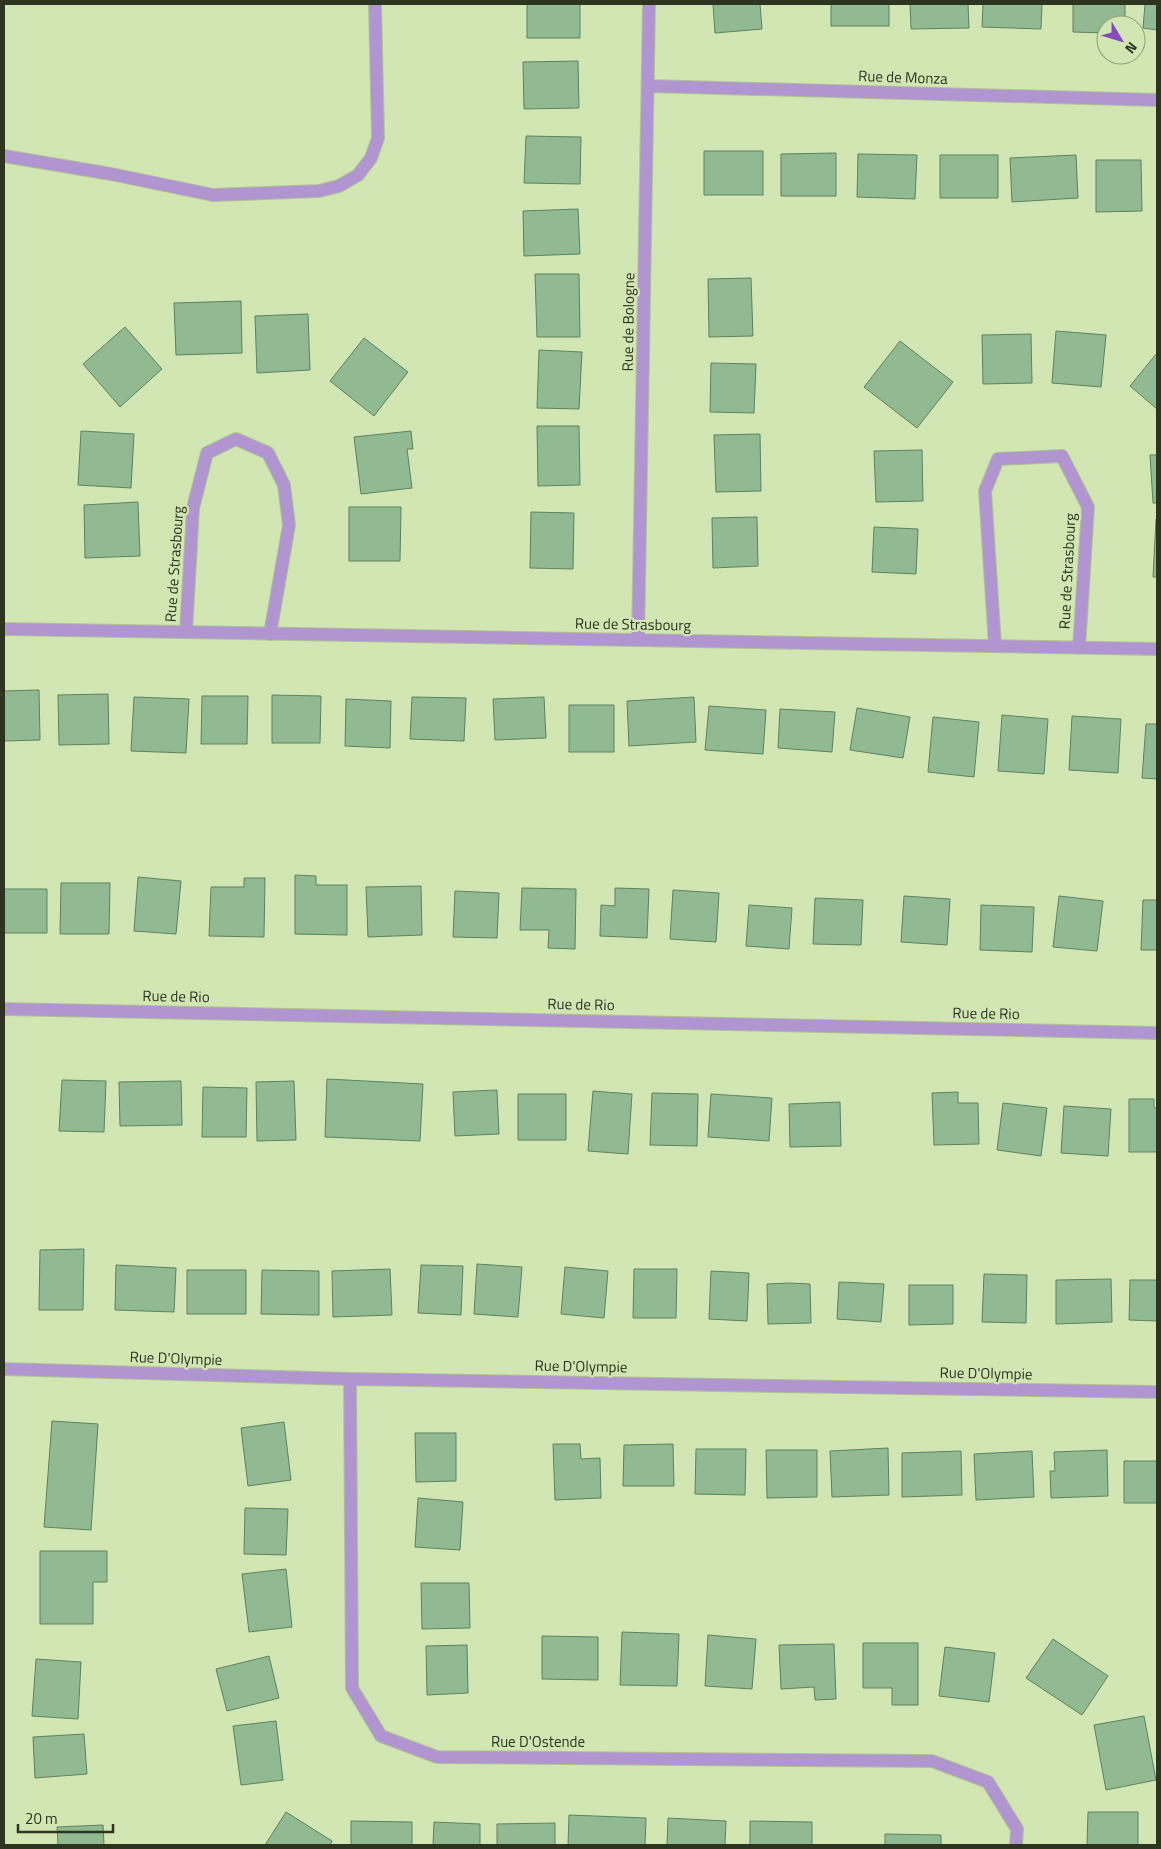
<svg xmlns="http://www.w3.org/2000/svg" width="1161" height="1849" font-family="'Titillium Web',sans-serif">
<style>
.building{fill:#91b992;stroke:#5c835e}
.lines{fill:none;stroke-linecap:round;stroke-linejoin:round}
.lane-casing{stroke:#b1c396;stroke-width:14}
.street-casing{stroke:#b1c396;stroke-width:14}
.lane{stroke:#b195d1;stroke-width:12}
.street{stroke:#b195d1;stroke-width:12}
.labels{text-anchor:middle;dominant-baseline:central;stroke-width:4.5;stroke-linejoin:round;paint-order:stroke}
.street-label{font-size:15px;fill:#2d3521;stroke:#d2e6b3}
</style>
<rect width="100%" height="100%" fill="#d2e6b3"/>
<path class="building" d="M 527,4 L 580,4 L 580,38 L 527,38 Z
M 713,4 L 760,4 L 762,29 L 715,33 Z
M 831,4 L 889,4 L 889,26 L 831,26 Z
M 910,4 L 968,4 L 969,28 L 911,29 Z
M 983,4 L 1042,4 L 1041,29 L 982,27 Z
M 1073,4 L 1125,4 L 1125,25 L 1106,25 L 1106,33 L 1073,32 Z
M 1145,4 L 1157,4 L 1157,30 L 1143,28 Z
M 578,61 L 579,108 L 524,109 L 523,62 Z
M 526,136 L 581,137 L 580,184 L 524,183 Z
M 704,151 L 763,151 L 763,195 L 704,195 Z
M 836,153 L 836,196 L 781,196 L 781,154 Z
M 858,154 L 917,155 L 915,199 L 857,197 Z
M 940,155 L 998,155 L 998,198 L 940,198 Z
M 1076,155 L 1078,198 L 1012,202 L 1010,158 Z
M 1096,160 L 1141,160 L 1142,211 L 1096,212 Z
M 578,209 L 580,254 L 524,256 L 523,211 Z
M 535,274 L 579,274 L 580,337 L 537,337 Z
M 751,278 L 753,336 L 709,337 L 708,279 Z
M 241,301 L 242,353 L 176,355 L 174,303 Z
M 308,314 L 310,370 L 257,373 L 255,316 Z
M 125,327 L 162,369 L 120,407 L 83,364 Z
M 1056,331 L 1106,335 L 1101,387 L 1052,383 Z
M 1031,334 L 1032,383 L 983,384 L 982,335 Z
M 364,338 L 408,372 L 374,416 L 330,381 Z
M 900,341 L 953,382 L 917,428 L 864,387 Z
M 539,350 L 582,352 L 579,409 L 537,408 Z
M 1157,353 L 1157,409 L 1130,386 Z
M 711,363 L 756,364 L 754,413 L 710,412 Z
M 537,426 L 579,426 L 580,485 L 538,486 Z
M 81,431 L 134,434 L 131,488 L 78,485 Z
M 411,431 L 413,449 L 407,449 L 412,488 L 361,494 L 354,437 Z
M 760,434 L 761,491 L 716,492 L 714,435 Z
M 922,450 L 923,501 L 876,502 L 874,451 Z
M 1150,455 L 1157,455 L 1157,503 L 1153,503 Z
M 138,502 L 140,556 L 85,558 L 84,505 Z
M 349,507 L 401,507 L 400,561 L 349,561 Z
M 531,512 L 574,513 L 573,569 L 530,568 Z
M 757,517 L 758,566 L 713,568 L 712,518 Z
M 1156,519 L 1157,519 L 1157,577 L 1153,577 Z
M 874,527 L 918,529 L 916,574 L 872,572 Z
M 39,690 L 40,740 L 4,741 L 4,691 Z
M 108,694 L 109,744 L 59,745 L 58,695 Z
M 272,695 L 321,696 L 320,743 L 272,743 Z
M 202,696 L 248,696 L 247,744 L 201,744 Z
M 134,697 L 189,699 L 186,753 L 131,751 Z
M 412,697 L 466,698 L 464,741 L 410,739 Z
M 544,697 L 546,738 L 495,740 L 493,699 Z
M 694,697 L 696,742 L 629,746 L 627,701 Z
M 346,699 L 391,701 L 390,748 L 345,746 Z
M 569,705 L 614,705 L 614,752 L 569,752 Z
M 709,706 L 766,710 L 763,754 L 705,750 Z
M 857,708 L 910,717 L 903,758 L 850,750 Z
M 780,709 L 835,712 L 832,752 L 778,748 Z
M 1002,715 L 1048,719 L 1044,774 L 998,771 Z
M 1072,716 L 1121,719 L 1118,773 L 1069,770 Z
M 933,717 L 979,722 L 974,777 L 928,772 Z
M 1146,724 L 1157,724 L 1157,779 L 1142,778 Z
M 295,875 L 316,876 L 316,885 L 347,885 L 347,935 L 295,934 Z
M 138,877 L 181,881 L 176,934 L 134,931 Z
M 244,878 L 265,878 L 264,937 L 209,936 L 211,887 L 244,887 Z
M 61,883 L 110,883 L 109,934 L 60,934 Z
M 421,886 L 422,935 L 368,937 L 366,887 Z
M 522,888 L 576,889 L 575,949 L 548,948 L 549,930 L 520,930 Z
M 615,888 L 649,889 L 647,938 L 600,936 L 601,905 L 615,906 Z
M 4,889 L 47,889 L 47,933 L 4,933 Z
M 673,890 L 719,893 L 716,942 L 670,939 Z
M 455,891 L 499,893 L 497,938 L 453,937 Z
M 904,896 L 950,899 L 947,945 L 901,942 Z
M 1059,896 L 1103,901 L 1097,951 L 1053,947 Z
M 815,898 L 863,900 L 861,945 L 813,944 Z
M 1143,900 L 1157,900 L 1157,950 L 1141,950 Z
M 749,905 L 792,908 L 789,949 L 746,946 Z
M 981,905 L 1034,907 L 1032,952 L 980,950 Z
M 327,1079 L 423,1084 L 420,1141 L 325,1137 Z
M 62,1080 L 106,1081 L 104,1132 L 59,1131 Z
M 181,1081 L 182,1125 L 120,1126 L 119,1082 Z
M 294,1081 L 296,1140 L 257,1141 L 256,1082 Z
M 203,1087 L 247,1088 L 246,1137 L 202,1137 Z
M 497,1090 L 499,1134 L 455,1136 L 453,1092 Z
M 593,1091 L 632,1094 L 628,1154 L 588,1151 Z
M 958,1092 L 958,1103 L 978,1103 L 979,1144 L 934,1145 L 932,1093 Z
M 652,1093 L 698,1094 L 697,1146 L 650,1145 Z
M 518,1094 L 566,1094 L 566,1140 L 518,1140 Z
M 711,1094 L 772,1098 L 769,1141 L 708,1137 Z
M 1129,1099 L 1154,1099 L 1154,1108 L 1157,1108 L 1157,1152 L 1129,1152 Z
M 840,1102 L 841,1146 L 790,1147 L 789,1104 Z
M 1003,1103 L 1047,1108 L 1041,1156 L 997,1150 Z
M 1064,1106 L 1111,1109 L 1108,1156 L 1061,1153 Z
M 84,1249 L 83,1310 L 39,1310 L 40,1250 Z
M 477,1264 L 522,1267 L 518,1317 L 474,1314 Z
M 116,1265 L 176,1268 L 174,1312 L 115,1310 Z
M 421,1265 L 463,1266 L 461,1315 L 418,1313 Z
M 565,1267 L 608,1271 L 604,1318 L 561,1314 Z
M 390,1269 L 392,1315 L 333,1317 L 332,1271 Z
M 634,1269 L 677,1269 L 676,1318 L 633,1318 Z
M 187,1270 L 246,1270 L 246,1314 L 187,1314 Z
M 262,1270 L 319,1271 L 319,1315 L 261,1314 Z
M 711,1271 L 749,1273 L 747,1321 L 709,1319 Z
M 984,1274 L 1027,1275 L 1026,1323 L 982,1322 Z
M 1111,1279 L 1112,1322 L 1056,1324 L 1056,1280 Z
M 1130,1280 L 1157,1280 L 1157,1321 L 1129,1320 Z
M 839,1282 L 884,1284 L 881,1322 L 837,1319 Z
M 789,1283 L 810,1284 L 811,1323 L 768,1324 L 767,1284 Z
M 909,1285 L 953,1285 L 953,1324 L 909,1325 Z
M 52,1421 L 98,1424 L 91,1530 L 44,1527 Z
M 284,1422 L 291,1480 L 248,1486 L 241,1428 Z
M 415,1433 L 456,1433 L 456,1481 L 416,1482 Z
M 553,1444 L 580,1444 L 581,1459 L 600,1458 L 601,1498 L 555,1500 Z
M 673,1444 L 674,1486 L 623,1486 L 624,1445 Z
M 888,1448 L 889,1495 L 832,1497 L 830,1451 Z
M 696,1449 L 746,1449 L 745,1495 L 695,1494 Z
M 766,1450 L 817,1450 L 817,1497 L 767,1498 Z
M 1107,1450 L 1108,1496 L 1051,1498 L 1050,1471 L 1055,1471 L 1054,1452 Z
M 961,1451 L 962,1495 L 902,1497 L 902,1453 Z
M 1032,1451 L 1034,1497 L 976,1500 L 974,1454 Z
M 1124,1461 L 1157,1461 L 1157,1503 L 1124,1503 Z
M 418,1498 L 463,1502 L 460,1550 L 415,1547 Z
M 245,1508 L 288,1509 L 286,1555 L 244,1554 Z
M 40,1551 L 107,1551 L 107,1582 L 93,1582 L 93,1624 L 40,1624 Z
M 286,1569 L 292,1627 L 249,1632 L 242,1574 Z
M 421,1583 L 469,1583 L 470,1628 L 422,1629 Z
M 622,1632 L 679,1634 L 677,1686 L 620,1685 Z
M 708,1635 L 756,1639 L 752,1689 L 705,1686 Z
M 542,1636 L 598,1637 L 598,1680 L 542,1679 Z
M 1053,1639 L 1108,1676 L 1082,1715 L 1026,1678 Z
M 863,1643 L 918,1643 L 918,1705 L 892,1705 L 892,1688 L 863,1688 Z
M 834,1644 L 836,1699 L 815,1700 L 814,1687 L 781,1689 L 779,1645 Z
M 467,1645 L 468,1693 L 427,1695 L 426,1646 Z
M 945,1647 L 995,1653 L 989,1702 L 939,1696 Z
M 269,1656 L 279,1698 L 227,1711 L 216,1669 Z
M 36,1659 L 81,1662 L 78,1719 L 32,1716 Z
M 1144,1716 L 1156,1780 L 1106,1790 L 1094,1725 Z
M 276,1721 L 283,1780 L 241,1785 L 233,1726 Z
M 84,1734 L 87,1774 L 35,1778 L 33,1737 Z
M 286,1812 L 332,1841 L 330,1845 L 265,1845 Z
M 1088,1812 L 1138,1812 L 1138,1845 L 1087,1845 Z
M 569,1815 L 646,1818 L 645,1845 L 568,1845 Z
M 668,1818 L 726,1821 L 725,1845 L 667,1845 Z
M 351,1821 L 412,1822 L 412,1845 L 351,1845 Z
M 750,1821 L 812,1822 L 812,1845 L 750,1845 Z
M 434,1822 L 480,1824 L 480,1845 L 433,1845 Z
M 555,1823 L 555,1845 L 497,1845 L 497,1824 Z
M 103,1825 L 104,1845 L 58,1845 L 57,1827 Z
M 885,1834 L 941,1835 L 941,1845 L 885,1845 Z"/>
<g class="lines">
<g class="lane-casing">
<path id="lane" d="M 4,156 L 111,174 L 213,195 L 319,191 L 339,186 L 358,175 L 371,158 L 378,138 L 375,4"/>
</g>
<g class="street-casing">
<path id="street" d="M 649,86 L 1157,100
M 4,629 L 1157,649
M 186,632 L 193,508 L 207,453 L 236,439 L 268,453 L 284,485 L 289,525 L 270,634
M 638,640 L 649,4
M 995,646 L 985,491 L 998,459 L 1062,456 L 1088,507 L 1079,648
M 4,1009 L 1157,1033
M 4,1369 L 350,1379 L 1157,1392
M 350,1379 L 352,1688 L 381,1736 L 437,1757 L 932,1761 L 988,1782 L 1017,1829 L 1016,1845"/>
</g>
<use href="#lane" class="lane"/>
<use href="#street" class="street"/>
</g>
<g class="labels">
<g class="street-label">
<text transform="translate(903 77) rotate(2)">Rue de Monza</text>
<text transform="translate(628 322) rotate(-89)">Rue de Bologne</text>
<text transform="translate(174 564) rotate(-86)">Rue de Strasbourg</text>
<text transform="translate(1067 571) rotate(-87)">Rue de Strasbourg</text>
<text transform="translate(633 624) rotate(1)">Rue de Strasbourg</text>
<text transform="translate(176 996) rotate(1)">Rue de Rio</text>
<text transform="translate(581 1004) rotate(1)">Rue de Rio</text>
<text transform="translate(986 1013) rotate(1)">Rue de Rio</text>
<text transform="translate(176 1358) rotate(2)">Rue D'Olympie</text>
<text transform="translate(581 1366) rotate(1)">Rue D'Olympie</text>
<text transform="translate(986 1373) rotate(1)">Rue D'Olympie</text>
<text x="538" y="1741">Rue D'Ostende</text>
</g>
</g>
<rect width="1161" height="1849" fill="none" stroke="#2d3521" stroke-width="10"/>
<g transform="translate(1121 40) rotate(128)"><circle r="24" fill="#d2e6b3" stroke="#909f79"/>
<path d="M0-4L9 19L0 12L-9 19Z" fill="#8849bf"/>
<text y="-8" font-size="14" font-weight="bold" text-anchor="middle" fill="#2d3521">N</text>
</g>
<path d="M18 1824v8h95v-8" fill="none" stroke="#2d3521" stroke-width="2.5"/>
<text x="25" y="1824" font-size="15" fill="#2d3521" stroke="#d2e6b3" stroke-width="4" paint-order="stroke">20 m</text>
</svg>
